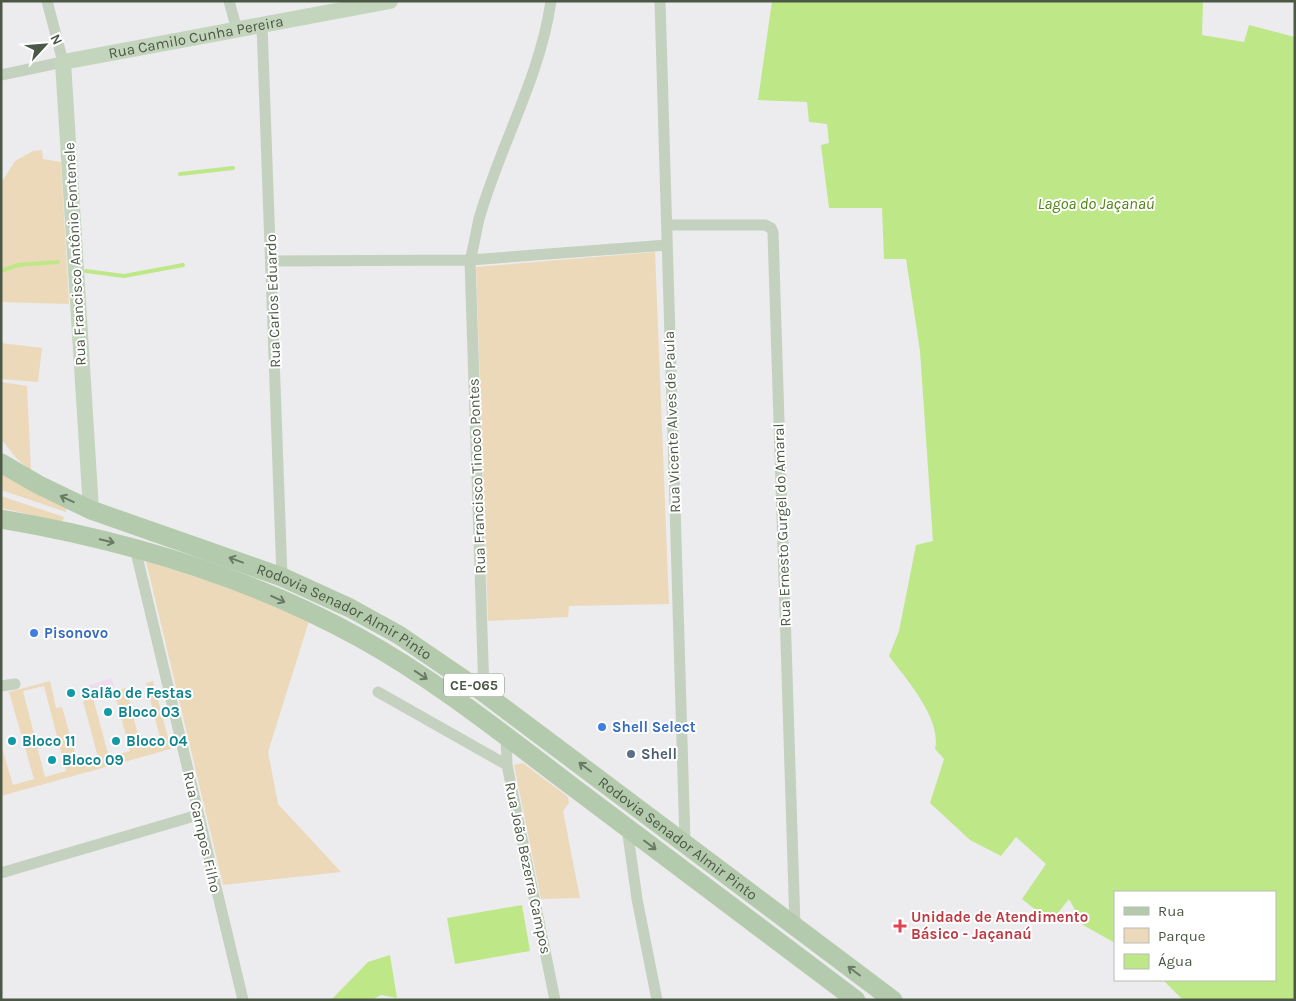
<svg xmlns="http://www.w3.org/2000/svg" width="1296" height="1001" font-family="Karla,sans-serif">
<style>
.green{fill:#ecd9ba;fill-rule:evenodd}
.sand{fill:#eedcf0}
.water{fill:#bee888}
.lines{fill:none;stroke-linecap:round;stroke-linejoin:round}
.stream{stroke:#bee888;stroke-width:4}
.street{stroke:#c4d1bf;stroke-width:11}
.secondary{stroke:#c4d5be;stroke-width:16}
.primary{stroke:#b4caac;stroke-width:19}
.oneway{stroke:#6a7a64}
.shop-dot{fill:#3f7fe0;stroke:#fff;stroke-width:2}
.culture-dot{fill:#0f9aa8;stroke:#fff;stroke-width:2}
.service-dot{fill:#5c6f8a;stroke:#fff;stroke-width:2}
.health-dot{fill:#e0444e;stroke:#fff;stroke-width:2}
.labels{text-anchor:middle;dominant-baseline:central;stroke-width:4;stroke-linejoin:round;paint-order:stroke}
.shield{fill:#fff;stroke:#818a7d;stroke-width:1}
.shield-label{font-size:14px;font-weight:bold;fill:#4b5845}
.street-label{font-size:15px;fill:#4b5845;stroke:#fff}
.shop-label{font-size:15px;font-weight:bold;fill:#366cbe;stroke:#fff;text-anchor:start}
.culture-label{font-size:15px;font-weight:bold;fill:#0d838f;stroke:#fff;text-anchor:start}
.service-label{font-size:15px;font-weight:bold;fill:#4e5e75;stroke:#fff;text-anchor:start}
.health-label{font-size:15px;font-weight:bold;fill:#be3a42;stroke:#fff;text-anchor:start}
.water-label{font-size:16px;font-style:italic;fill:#508311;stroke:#fff}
</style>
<rect width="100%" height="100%" fill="#ecebee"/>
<path class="green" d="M 42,150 L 43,159 L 61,162 L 69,304 L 1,302 L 1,183 L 15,161 L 33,151 Z
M 655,252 L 669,604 L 569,606 L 568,617 L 488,621 L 476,267 Z
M 1,343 L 42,348 L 38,382 L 1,379 Z
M 1,382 L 27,386 L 31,471 L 17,459 L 1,439 Z
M 1,473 L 44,498 L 66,507 L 66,512 L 1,490 Z
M 1,496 L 64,517 L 62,522 L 1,508 Z
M 146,561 L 231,588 L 309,621 L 268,752 L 278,804 L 341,872 L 223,885 Z
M 50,681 L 56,708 L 62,707 L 79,767 L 99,761 L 83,701 L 93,698 L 109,757 L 130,751 L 114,691 L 126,688 L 141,747 L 161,742 L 146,683 L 153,681 L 171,749 L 1,796 L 1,745 L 13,785 L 34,779 L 9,692 ZM 44,686 L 66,771 L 45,777 L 23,691 Z
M 523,763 L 568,797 L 569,803 L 563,811 L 580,898 L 541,899 L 514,765 Z"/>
<path class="sand" d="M 111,678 L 115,689 L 90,697 L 87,686 Z"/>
<path class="water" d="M 772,1 L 1203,1 L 1202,35 L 1244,42 L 1249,25 L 1295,37 L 1295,1000 L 1183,1000 L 1163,980 L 1275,980 L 1275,892 L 1115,892 L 1115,943 L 1083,925 L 1069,899 L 1051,922 L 1022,899 L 1046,864 L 1016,837 L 1001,856 L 970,840 L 930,803 L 944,759 L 935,749 C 942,719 906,679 889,656 L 899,631 L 916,545 L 933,541 L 920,351 L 906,259 L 884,259 L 882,208 L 829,208 L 821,145 L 829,143 L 827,124 L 809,122 L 807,102 L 758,100 Z
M 522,905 L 530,951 L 455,964 L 447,918 Z
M 390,955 L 397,998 L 381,995 L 372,1000 L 331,1000 L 368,962 Z"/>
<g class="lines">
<path class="stream" d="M 180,174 L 233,168
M 1,271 L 18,265 L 58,262
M 86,271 L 124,276 L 183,265"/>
<path class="street" d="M 229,1 L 237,30
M 660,1 L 685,842
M 262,25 L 282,577
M 1,75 L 63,62 L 47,1
M 668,225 L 765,225 L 771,228 L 773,232 L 795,926
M 272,261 L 470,260 L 667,245
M 135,548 L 243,1000
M 1,686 L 15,684
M 378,692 L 507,765
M 484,693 L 470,260 C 474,246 476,232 479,219 C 500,145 540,78 551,1
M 506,736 L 507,765 L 555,1000
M 627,828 L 637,899 L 657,1000
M 1,873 L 198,815"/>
<path class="secondary" id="s1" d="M 91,510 L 63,62 L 390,1"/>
<g class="primary">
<path id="s2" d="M 1,463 L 39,485 L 91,510 L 282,577 L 350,608 L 399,635 L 484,693 L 893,1000"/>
<path d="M 1,519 C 125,540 250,577 360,638 C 436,680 504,735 573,787 C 667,858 761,929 856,1000"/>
</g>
</g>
<defs><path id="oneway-shaft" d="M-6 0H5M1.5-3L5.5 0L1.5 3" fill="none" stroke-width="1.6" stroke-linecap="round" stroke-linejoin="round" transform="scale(1.25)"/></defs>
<g class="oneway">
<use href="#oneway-shaft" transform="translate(67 499) rotate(-155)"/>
<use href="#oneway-shaft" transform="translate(107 541) rotate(13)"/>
<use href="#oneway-shaft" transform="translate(236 560) rotate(-160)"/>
<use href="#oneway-shaft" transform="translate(278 599) rotate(25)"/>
<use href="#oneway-shaft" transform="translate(421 675) rotate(34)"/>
<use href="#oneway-shaft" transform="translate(585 767) rotate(-143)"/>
<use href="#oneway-shaft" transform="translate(650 845) rotate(37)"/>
<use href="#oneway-shaft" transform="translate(854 971) rotate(-143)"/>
</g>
<g class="shop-dot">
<circle cx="34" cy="633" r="5"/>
<circle cx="602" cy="727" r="5"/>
</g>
<g class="culture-dot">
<circle cx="71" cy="693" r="5"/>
<circle cx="108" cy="712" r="5"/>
<circle cx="12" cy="741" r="5"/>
<circle cx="116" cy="741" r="5"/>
<circle cx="52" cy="760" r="5"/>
</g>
<circle class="service-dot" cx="631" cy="754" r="5"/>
<path class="health-dot" d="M897.5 918.5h5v5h5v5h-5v5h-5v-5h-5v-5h5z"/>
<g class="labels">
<rect class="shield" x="444" y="673.5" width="60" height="23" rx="4"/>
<g class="shield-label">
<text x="474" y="685">CE-065</text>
</g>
<g class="street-label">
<text stroke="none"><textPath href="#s1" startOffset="584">Rua Camilo Cunha Pereira</textPath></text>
<text transform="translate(75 254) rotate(-93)">Rua Francisco Antônio Fontenele</text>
<text transform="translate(273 301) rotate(-92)">Rua Carlos Eduardo</text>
<text transform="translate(672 422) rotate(-92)">Rua Vicente Alves de Paula</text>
<text transform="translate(477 476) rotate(-92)">Rua Francisco Tinoco Pontes</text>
<text transform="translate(782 525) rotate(-92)">Rua Ernesto Gurgel do Amaral</text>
<text stroke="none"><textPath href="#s2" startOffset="375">Rodovia Senador Almir Pinto</textPath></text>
<text transform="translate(202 832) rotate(77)">Rua Campos Filho</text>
<text stroke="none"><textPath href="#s2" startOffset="780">Rodovia Senador Almir Pinto</textPath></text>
<text transform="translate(528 868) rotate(78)">Rua João Bezerra Campos</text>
</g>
<g class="shop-label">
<text x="44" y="633">Pisonovo</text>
<text x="612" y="727">Shell Select</text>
</g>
<g class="culture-label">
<text x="81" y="693">Salão de Festas</text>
<text x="118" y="712">Bloco 03</text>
<text x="22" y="741">Bloco 11</text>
<text x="126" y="741">Bloco 04</text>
<text x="62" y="760">Bloco 09</text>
</g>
<g class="service-label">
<text x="641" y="754">Shell</text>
</g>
<g class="health-label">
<text x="911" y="917">Unidade de Atendimento<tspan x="911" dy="17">Básico - Jaçanaú</tspan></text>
</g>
<g class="water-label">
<text x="1096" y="203">Lagoa do Jaçanaú</text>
</g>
</g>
<rect width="1296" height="1001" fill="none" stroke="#4b5845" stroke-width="5"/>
<rect x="1114" y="891" width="162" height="90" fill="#ffffff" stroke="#b7bcb5"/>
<rect x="1124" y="907" width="25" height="8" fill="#b4caac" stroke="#b7bcb5"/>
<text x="1158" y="916" font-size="15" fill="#4b5845">Rua</text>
<rect x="1124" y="928" width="25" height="15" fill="#ecd9ba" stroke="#b7bcb5"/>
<text x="1158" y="941" font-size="15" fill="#4b5845">Parque</text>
<rect x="1124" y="954" width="25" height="15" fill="#bee888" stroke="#b7bcb5"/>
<text x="1158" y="966" font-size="15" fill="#4b5845">Água</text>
<g transform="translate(45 45) rotate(64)" stroke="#ffffff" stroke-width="4" paint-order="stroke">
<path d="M0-4L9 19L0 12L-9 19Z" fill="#4b5845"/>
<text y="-8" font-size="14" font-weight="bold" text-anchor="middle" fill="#4b5845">N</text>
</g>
</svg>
